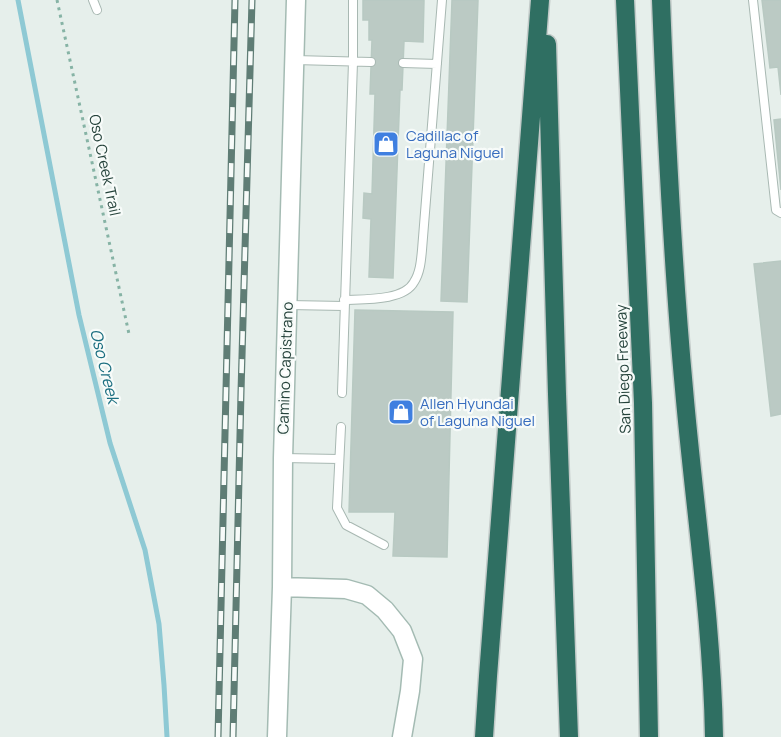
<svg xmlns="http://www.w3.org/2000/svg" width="781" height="737" font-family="Manrope,sans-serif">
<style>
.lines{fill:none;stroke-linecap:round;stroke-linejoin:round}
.stream{stroke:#8ec9d4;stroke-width:5}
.building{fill:#bbcac4;stroke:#b8c9c2;stroke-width:1.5}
.lane-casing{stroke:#a8b8b2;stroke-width:10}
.secondary-casing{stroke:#a4bbb3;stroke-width:21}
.highway-casing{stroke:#c2cac8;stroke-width:21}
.path{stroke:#86b3a5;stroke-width:3;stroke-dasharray:3 4.5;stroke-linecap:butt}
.lane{stroke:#fff;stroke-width:8}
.secondary{stroke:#fff;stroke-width:18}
.highway{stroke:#2f6f62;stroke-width:18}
.rail-casing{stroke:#5f7d75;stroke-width:7}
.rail{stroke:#f7fbf9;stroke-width:4.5;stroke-dasharray:14;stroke-linecap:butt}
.labels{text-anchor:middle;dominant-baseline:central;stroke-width:4.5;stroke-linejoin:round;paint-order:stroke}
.shop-label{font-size:15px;fill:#366cbe;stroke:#f7fbf9;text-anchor:start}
.street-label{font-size:15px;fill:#24423a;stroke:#f7fbf9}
.water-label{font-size:16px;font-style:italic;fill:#1c6f80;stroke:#f7fbf9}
</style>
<rect width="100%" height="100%" fill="#e6efeb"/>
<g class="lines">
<path class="stream" d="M 18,0 L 79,315 L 110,443 L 145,550 L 159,624 L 164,685 L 167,737"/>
</g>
<path class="building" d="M 363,0 L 424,0 L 423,42 L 404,41 L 402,90 L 400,90 L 393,278 L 369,277 L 371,219 L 363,218 L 364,193 L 372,194 L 375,94 L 370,94 L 372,40 L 369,40 L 369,20 L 363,20 Z
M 452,0 L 478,0 L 467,302 L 441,301 Z
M 762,0 L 781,0 L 781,95 L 778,67 L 770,68 Z
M 781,119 L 781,190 L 774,120 Z
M 781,261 L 781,414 L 771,416 L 754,264 Z
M 355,310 L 453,312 L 447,557 L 393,556 L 395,512 L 349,512 Z"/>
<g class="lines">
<g class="lane-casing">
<path id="lane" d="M 93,0 L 97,10
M 753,0 L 776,210 L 781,213
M 295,60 L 371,62
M 403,63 L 437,64
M 344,300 C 364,299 404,301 414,282 C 420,273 421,261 422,250 L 442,0
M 289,305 L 344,306
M 342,393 L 353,62 L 353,0
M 341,427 L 337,508 L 346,525 L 384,545
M 283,458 L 339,459"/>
</g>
<g class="secondary-casing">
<path id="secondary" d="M 282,587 L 346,589 L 367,595 L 385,610 L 402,631 L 413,659 L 410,691 L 402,737
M 277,737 L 282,587 L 283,458 L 296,0"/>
</g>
<g class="highway-casing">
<path id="highway" d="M 625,0 L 643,403 L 649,737
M 661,0 C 666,130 672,260 684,389 C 694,505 712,620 714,737
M 547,44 L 557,394 L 569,737
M 484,737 L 488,676 L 540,0"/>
</g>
<path class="path" d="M 57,0 L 129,334"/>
<use href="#lane" class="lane"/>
<use href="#secondary" class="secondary"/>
<use href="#highway" class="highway"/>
<g class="rail-casing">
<path id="rail" d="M 218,737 L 235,0
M 233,737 L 241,392 L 252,0"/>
</g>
<use href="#rail" class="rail"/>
</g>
<defs>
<g id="shop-square" transform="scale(1.35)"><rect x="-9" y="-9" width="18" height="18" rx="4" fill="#3f7fe0" stroke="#f7fbf9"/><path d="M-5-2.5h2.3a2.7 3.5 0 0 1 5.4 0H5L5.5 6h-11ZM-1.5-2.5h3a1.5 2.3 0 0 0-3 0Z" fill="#fff"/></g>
</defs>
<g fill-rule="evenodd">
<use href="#shop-square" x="386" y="144"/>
<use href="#shop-square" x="401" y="412"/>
</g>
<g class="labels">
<g class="shop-label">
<text x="406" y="135">Cadillac of<tspan x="406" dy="17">Laguna Niguel</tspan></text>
<text x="420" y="403">Allen Hyundai<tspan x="420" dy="17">of Laguna Niguel</tspan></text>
</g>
<g class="street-label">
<text transform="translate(105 165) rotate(78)">Oso Creek Trail</text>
<text transform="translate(285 368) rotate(-88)">Camino Capistrano</text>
<text transform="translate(623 369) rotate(-92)">San Diego Freeway</text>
</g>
<g class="water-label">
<text transform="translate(105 366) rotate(76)">Oso Creek</text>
</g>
</g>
</svg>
